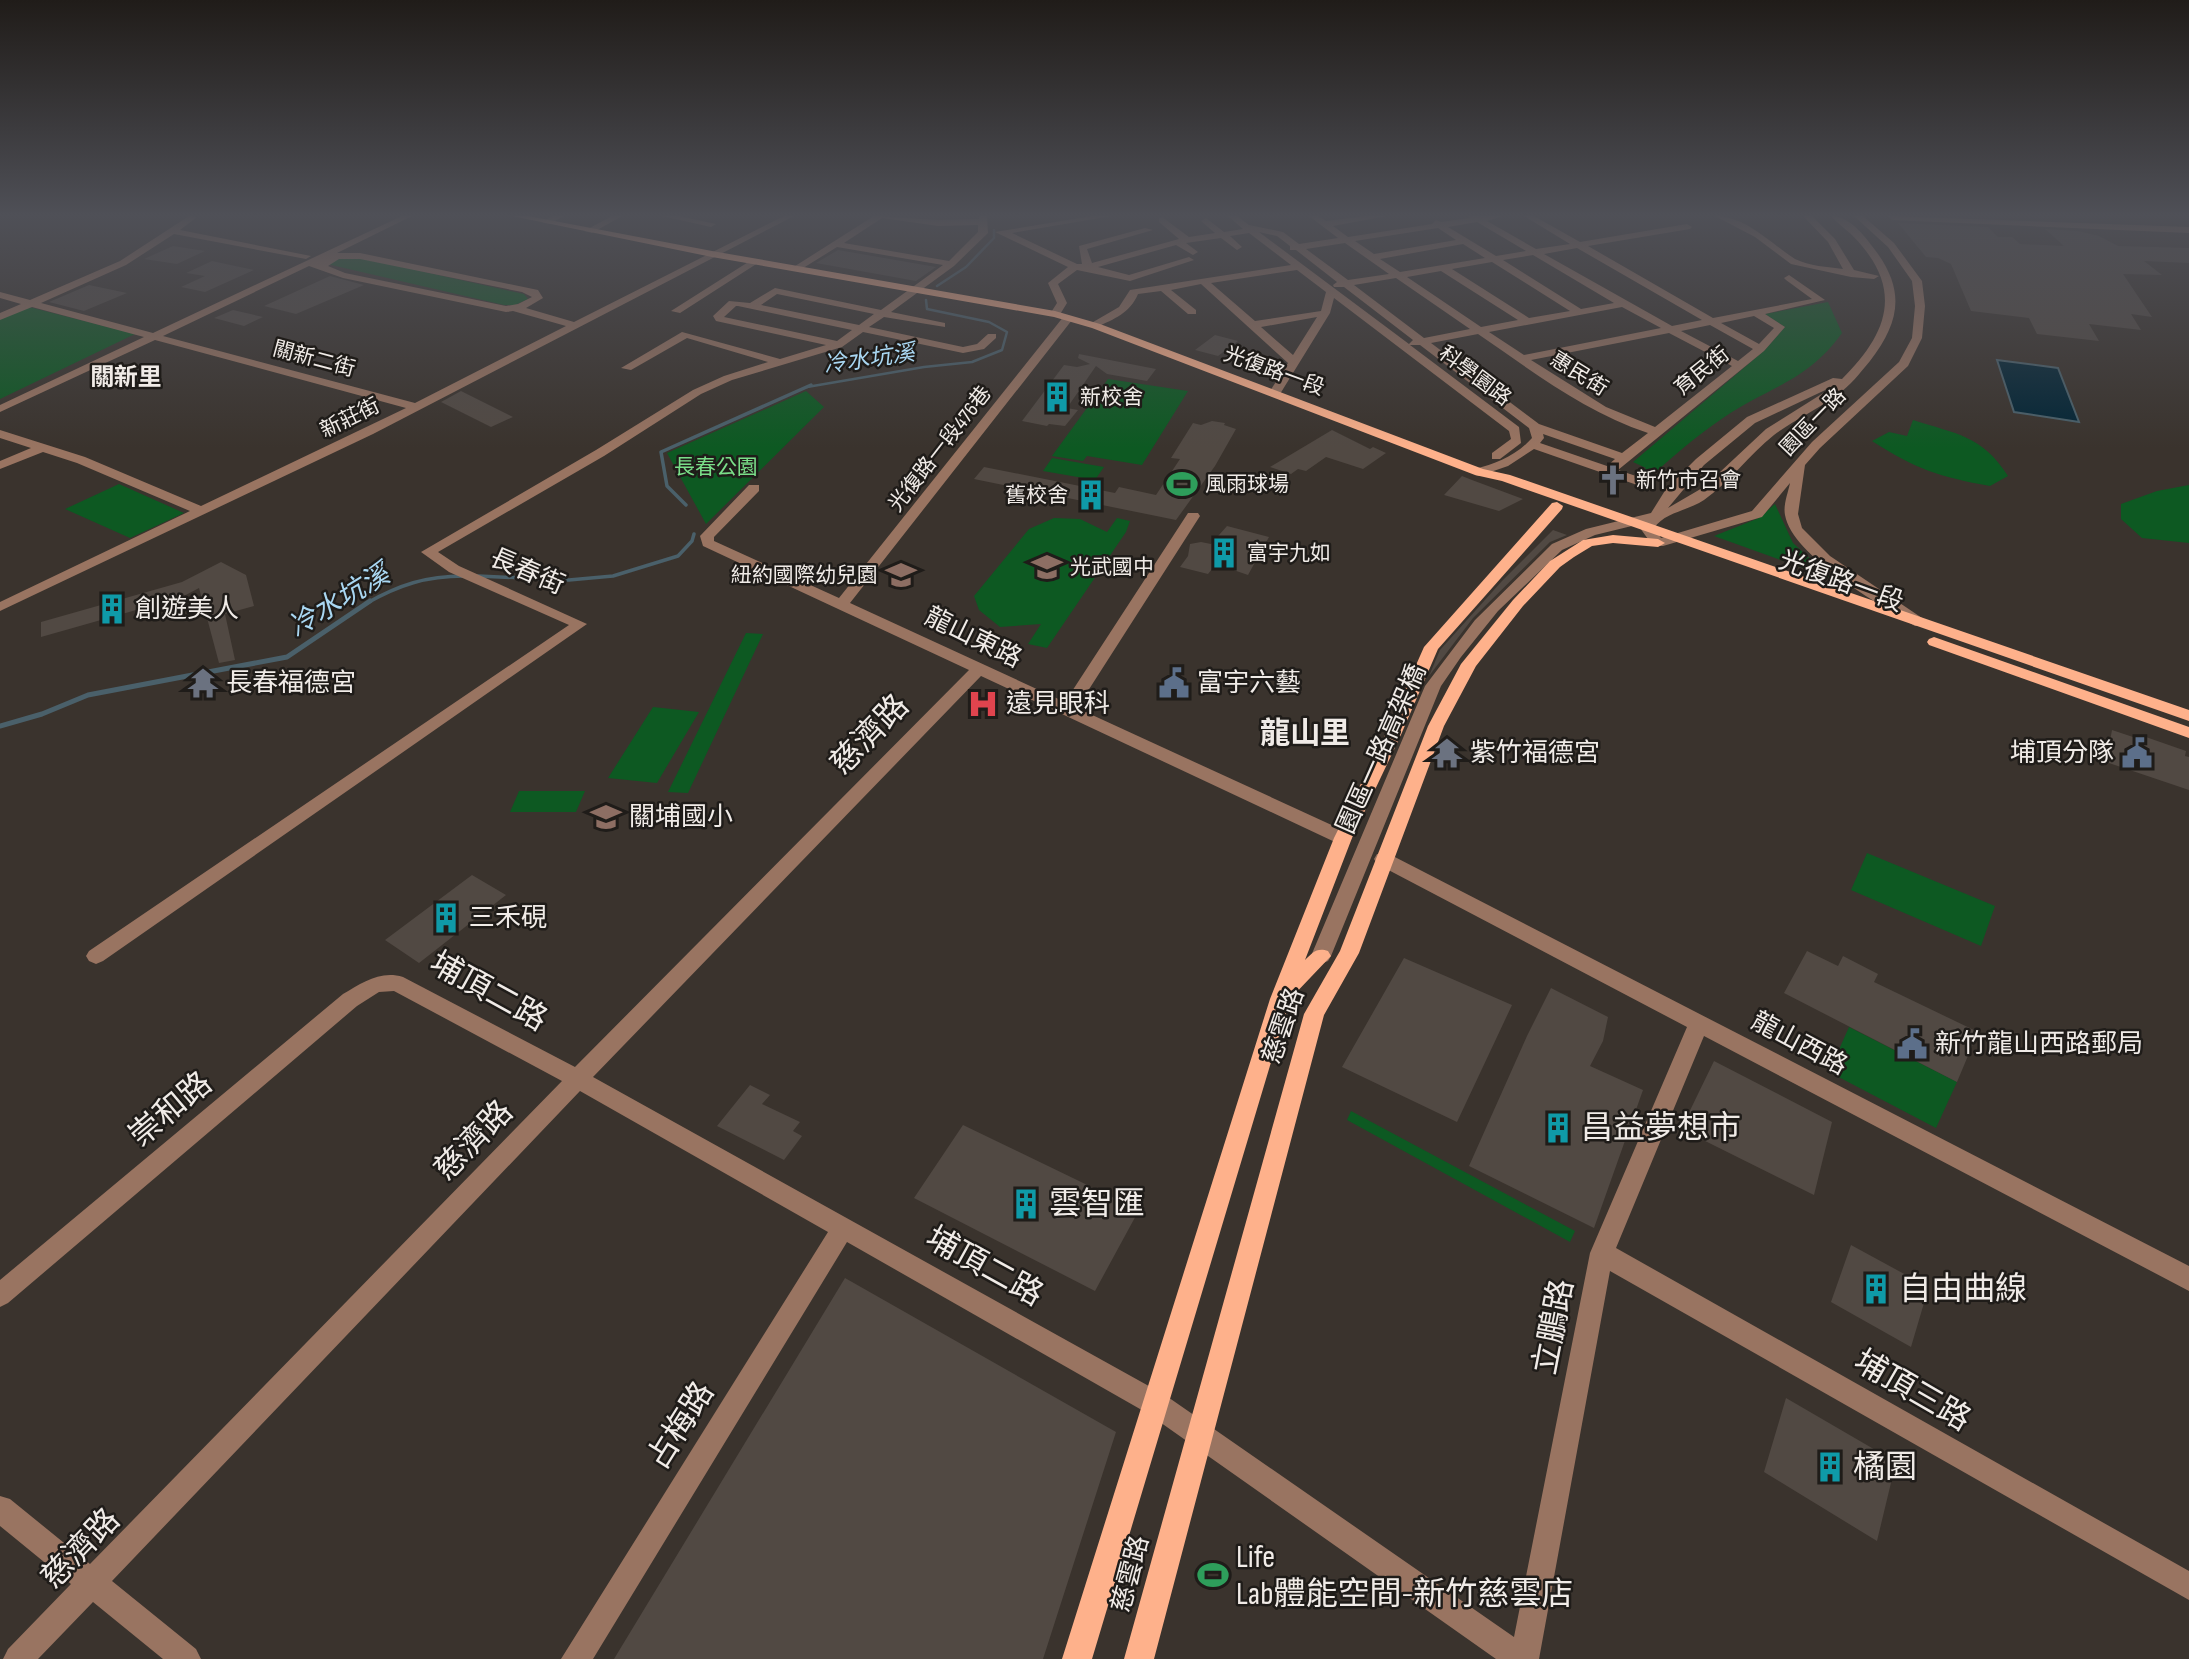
<svg xmlns="http://www.w3.org/2000/svg" width="2189" height="1659" font-family="'Sofia Sans Condensed','Noto Sans TC',sans-serif">
<style>
.green{fill:#0d5922}
.water{fill:#032535;stroke:#4a606a;stroke-width:2}
.lines{fill:none;stroke-linecap:round;stroke-linejoin:round}
.stream-far2{stroke:#4a606a;stroke-width:2.5}
.stream-far1{stroke:#4a606a;stroke-width:3.5}
.stream{stroke:#4a606a;stroke-width:5}
.building{fill:#514943}
.minor{fill:#997461;fill-rule:evenodd}
.major{fill:#feb18b;fill-rule:evenodd}
.labels{text-anchor:middle;dominant-baseline:central;stroke-width:5;stroke-linejoin:round;paint-order:stroke}
.far-street-label{font-size:21px;fill:#f0ebe7;stroke:#1f1c19}
.far-poi-label{font-size:21px;fill:#f0ebe7;stroke:#1f1c19;text-anchor:start}
.far-park-label{font-size:21px;fill:#7adf89;stroke:#1f1c19}
.far-water-label{font-size:23px;font-style:italic;fill:#a9d7f2;stroke:#1f1c19}
.far-quarter-label{font-size:24px;font-weight:bold;fill:#f0ebe7;stroke:#1f1c19}
.street-label{font-size:26px;fill:#f0ebe7;stroke:#1f1c19}
.poi-label{font-size:26px;fill:#f0ebe7;stroke:#1f1c19;text-anchor:start}
.water-label{font-size:28px;font-style:italic;fill:#a9d7f2;stroke:#1f1c19}
.quarter-label{font-size:30px;font-weight:bold;fill:#f0ebe7;stroke:#1f1c19}
.near-street-label{font-size:32px;fill:#f0ebe7;stroke:#1f1c19}
.near-poi-label{font-size:32px;fill:#f0ebe7;stroke:#1f1c19;text-anchor:start}
</style>
<rect width="100%" height="100%" fill="#3a332d"/>
<path class="green" d="M 353,256 L 524,294 L 528,299 L 515,305 L 504,305 L 327,264 L 331,259 Z
M 1828,302 L 1842,333 C 1807,382 1768,387 1723,418 C 1696,436 1671,458 1647,480 L 1639,477 L 1646,468 L 1633,462 L 1765,350 L 1785,327 L 1765,314 Z
M 29,307 L 135,334 L 0,399 L 0,319 Z
M 1108,379 L 1188,391 L 1142,465 L 1087,456 L 1083,461 L 1052,456 Z
M 806,391 L 824,407 L 706,524 L 667,453 Z
M 1913,420 C 1956,434 1982,435 2008,476 L 1990,486 C 1940,477 1915,469 1872,441 L 1889,432 L 1907,436 Z
M 1052,458 L 1104,467 L 1095,480 L 1043,471 Z
M 119,484 L 184,513 L 130,538 L 65,509 Z
M 2189,485 L 2189,543 L 2142,538 L 2121,519 L 2121,504 L 2157,491 Z
M 1775,504 L 1793,543 L 1831,578 L 1714,536 L 1759,518 Z
M 1054,518 L 1080,519 L 1107,532 L 1117,518 L 1130,521 L 1126,532 L 1047,648 L 1028,644 L 1041,624 L 1000,627 L 979,610 L 974,596 L 1029,529 Z
M 746,633 L 763,634 L 688,793 L 668,792 Z
M 653,707 L 699,712 L 657,783 L 608,778 Z
M 519,791 L 585,791 L 576,812 L 510,812 Z
M 1867,853 L 1995,906 L 1981,946 L 1851,890 Z
M 1849,1027 L 1957,1082 L 1936,1128 L 1829,1072 Z
M 1351,1111 L 1575,1231 L 1570,1242 L 1347,1120 Z"/>
<path class="water" d="M 1997,360 L 2058,368 L 2079,422 L 2014,412 Z"/>
<g class="lines">
<path class="stream-far2" d="M 937,286 L 966,267 L 994,238 L 994,230
M 807,387 L 924,367 L 972,362 L 1002,350 L 1007,332 L 989,322 L 927,309 L 926,300"/>
<path class="stream-far1" d="M 686,505 L 667,486 L 661,452 L 811,385
M 478,576 L 569,580 L 613,576 L 678,556 L 692,541 L 694,534
M 367,603 C 399,585 426,576 464,576"/>
<path class="stream" d="M 0,726 L 42,714 L 88,695 L 287,657 L 370,601"/>
</g>
<path class="building" d="M 1898,223 L 1988,227 L 1998,237 L 2012,237 L 2020,244 L 2064,246 L 2045,229 L 2078,231 L 2099,236 L 2118,246 L 2189,248 L 2189,263 L 2144,261 L 2162,275 L 2123,274 L 2152,317 L 2131,314 L 2141,330 L 2089,324 L 2099,341 L 2037,334 L 2029,318 L 1971,311 L 1951,264 L 1938,258 L 1926,257 Z
M 173,246 L 205,251 L 177,264 L 144,259 Z
M 838,250 L 936,267 L 916,281 L 816,263 Z
M 212,261 L 254,270 L 205,292 L 181,287 L 205,276 L 186,273 Z
M 330,276 L 364,285 L 296,314 L 264,306 Z
M 89,285 L 127,293 L 84,311 L 49,302 Z
M 233,310 L 263,317 L 244,326 L 214,318 Z
M 1215,335 L 1238,341 L 1218,356 L 1195,350 Z
M 1079,354 L 1156,369 L 1147,381 L 1107,374 L 1096,366 L 1067,408 L 1078,410 L 1065,426 L 1049,424 L 1047,426 L 1022,421 L 1064,365 L 1077,367 L 1090,364 L 1078,358 Z
M 461,391 L 513,417 L 491,427 L 441,402 Z
M 1212,421 L 1225,423 L 1224,425 L 1236,429 L 1215,466 L 1176,520 L 974,479 L 984,467 L 1115,493 L 1119,487 L 1156,495 L 1180,459 L 1171,458 L 1193,423 L 1201,425 Z
M 1332,430 L 1370,449 L 1373,447 L 1386,453 L 1363,469 L 1326,457 L 1306,471 L 1298,469 L 1291,474 L 1270,467 Z
M 1462,476 L 1472,480 L 1523,499 L 1499,511 L 1444,495 Z
M 1227,526 L 1269,537 L 1248,575 L 1216,564 L 1208,574 L 1180,567 L 1188,556 L 1190,544 L 1201,542 L 1211,544 Z
M 1553,530 L 1567,535 L 1550,542 L 1473,618 L 1429,676 L 1440,650 L 1502,581 Z
M 221,562 L 246,575 L 254,606 L 225,614 L 235,660 L 219,663 L 199,588 L 182,597 L 41,637 L 41,622 L 182,582 Z
M 2112,730 L 2142,740 L 2143,736 L 2186,751 L 2185,756 L 2189,757 L 2189,790 L 2106,762 Z
M 472,875 L 506,895 L 419,963 L 385,940 Z
M 1807,951 L 1838,966 L 1843,956 L 1878,974 L 1874,982 L 1978,1032 L 1957,1082 L 1784,993 Z
M 1404,958 L 1512,1005 L 1457,1122 L 1342,1067 Z
M 1551,988 L 1608,1017 L 1603,1041 L 1590,1066 L 1643,1090 L 1594,1228 L 1469,1166 L 1527,1036 Z
M 1714,1061 L 1832,1122 L 1814,1195 L 1681,1129 Z
M 750,1085 L 770,1095 L 762,1104 L 800,1122 L 793,1131 L 802,1136 L 784,1160 L 717,1126 Z
M 963,1125 L 1139,1210 L 1095,1291 L 914,1198 Z
M 1851,1245 L 1919,1282 L 1914,1297 L 1924,1303 L 1911,1347 L 1831,1302 Z
M 845,1278 L 1116,1432 L 1043,1659 L 614,1659 Z
M 1786,1398 L 1896,1462 L 1877,1541 L 1764,1472 Z"/>
<g class="lines">
<path class="minor" d="M 189,216 L 197,217 L 180,230 L 311,256 L 306,259 L 174,234 L 126,265 L 41,303 L 153,333 L 402,216 L 412,216 L 337,253 L 360,253 L 538,290 L 543,298 L 526,308 L 574,322 L 784,216 L 794,216 L 373,434 L 0,611 L 0,602 L 190,511 L 77,463 L 43,452 L 0,469 L 0,461 L 31,448 L 0,438 L 0,430 L 85,457 L 201,506 L 406,408 L 155,340 L 0,412 L 0,405 L 144,337 L 32,307 L 0,320 L 0,313 L 21,304 L 0,298 L 0,292 L 30,300 L 120,261 ZM 339,259 L 360,259 L 522,292 L 532,297 L 518,304 L 506,306 L 345,273 L 328,266 ZM 309,266 L 343,278 L 506,312 L 513,311 L 566,326 L 415,403 L 163,336 Z
M 553,216 L 564,216 L 549,224 L 541,222 Z
M 612,216 L 622,216 L 592,233 L 584,231 Z
M 662,216 L 679,216 L 716,224 L 711,227 Z
M 874,216 L 938,220 L 979,219 L 979,216 L 987,216 L 988,233 L 954,266 L 891,312 L 945,323 L 945,327 L 884,317 L 869,327 L 963,347 L 977,344 L 988,334 L 996,334 L 996,338 L 984,349 L 963,353 L 863,332 L 842,347 L 732,380 L 701,394 L 604,456 L 438,552 L 459,566 L 587,624 L 103,961 L 96,964 L 89,961 L 86,956 L 89,951 L 569,625 L 449,572 L 421,552 L 596,450 L 693,390 L 724,376 L 768,362 L 687,338 L 631,370 L 621,368 L 682,332 L 780,359 L 826,345 L 716,321 L 713,316 L 729,301 L 750,303 L 775,288 L 881,310 L 943,265 L 837,247 L 800,270 L 792,268 ZM 882,218 L 938,226 L 978,225 L 978,232 L 949,261 L 844,243 ZM 777,294 L 874,314 L 859,325 L 761,305 ZM 736,306 L 738,306 L 852,330 L 837,341 L 724,317 Z
M 1092,216 L 1112,216 L 1012,233 L 1077,264 L 1082,264 L 1079,246 L 1145,228 L 1153,230 L 1087,249 L 1092,263 L 1179,239 L 1159,222 L 1159,218 L 1162,217 L 1189,237 L 1215,233 L 1201,221 L 1206,218 L 1224,232 L 1243,229 L 1228,216 L 1237,216 L 1249,225 L 1283,232 L 1299,244 L 1338,238 L 1309,216 L 1318,216 L 1326,221 L 1366,216 L 1387,216 L 1333,226 L 1348,237 L 1432,224 L 1436,220 L 1441,222 L 1470,218 L 1469,216 L 1503,216 L 1487,221 L 1536,249 L 1570,244 L 1524,216 L 1534,216 L 1580,242 L 1687,224 L 1692,227 L 1690,229 L 1588,246 L 1713,318 L 1812,299 L 1786,280 L 1784,278 L 1789,275 L 1825,300 L 1765,314 L 1785,327 L 1764,351 L 1618,470 L 1648,480 L 1648,486 L 1640,486 L 1534,449 L 1508,466 L 1479,476 L 1475,475 L 1475,469 C 1496,464 1517,455 1532,438 L 1529,428 L 1420,345 L 1410,345 L 1519,427 L 1521,443 L 1500,459 L 1492,459 L 1492,453 L 1511,439 L 1509,431 L 1334,298 L 1330,313 L 1280,394 L 1274,397 L 1268,394 L 1288,363 L 1201,284 L 1171,290 L 1196,310 L 1196,314 L 1188,314 L 1161,291 L 1138,294 C 1130,313 1114,319 1097,327 L 1088,325 L 1119,307 L 1130,290 L 1291,265 L 1249,233 L 1230,236 L 1242,247 L 1237,250 L 1221,238 L 1186,243 L 1198,252 L 1193,255 L 1176,245 L 1098,267 L 1129,275 L 1189,257 L 1194,260 L 1130,281 L 1077,270 L 1058,284 L 1067,303 L 1059,316 L 1051,316 L 1050,314 L 1057,303 L 1048,283 L 1068,267 L 995,232 ZM 1477,222 L 1526,251 L 1496,256 L 1448,227 ZM 1438,228 L 1456,240 L 1374,254 L 1355,241 ZM 1259,232 L 1277,236 L 1290,246 L 1290,250 L 1296,250 L 1337,282 L 1333,285 L 1334,287 L 1344,287 L 1413,340 L 1409,344 ZM 1345,243 L 1389,274 L 1348,280 L 1306,249 ZM 1463,244 L 1485,258 L 1400,272 L 1380,259 ZM 1577,248 L 1702,320 L 1672,326 L 1544,254 ZM 1533,255 L 1614,303 L 1581,309 L 1503,260 ZM 1492,262 L 1570,311 L 1529,318 L 1452,269 ZM 1297,270 L 1326,292 L 1321,311 L 1255,321 L 1211,283 ZM 1441,271 L 1518,320 L 1481,327 L 1407,277 ZM 1396,278 L 1470,329 L 1424,338 L 1354,285 ZM 1622,307 L 1661,328 L 1524,355 L 1489,332 ZM 1754,316 L 1774,328 L 1759,344 L 1721,323 ZM 1317,317 L 1293,355 L 1261,327 ZM 1710,325 L 1753,349 L 1738,361 L 1681,331 ZM 1669,333 L 1732,366 L 1655,427 L 1606,407 L 1531,360 ZM 1478,334 C 1532,371 1585,412 1648,433 L 1622,453 L 1539,424 L 1431,343 ZM 1543,434 L 1615,459 L 1607,466 L 1540,443 L 1544,438 Z
M 1715,216 C 1746,216 1770,243 1795,259 C 1809,266 1828,267 1843,269 L 1828,242 L 1803,216 L 1812,216 L 1835,239 L 1854,270 L 1879,276 L 1874,279 L 1851,277 L 1791,264 L 1755,237 Z
M 1831,216 C 1851,216 1867,239 1878,254 C 1906,294 1898,324 1870,361 C 1860,373 1850,386 1837,395 C 1817,410 1794,420 1774,435 C 1749,455 1730,482 1704,500 C 1688,511 1665,512 1654,528 L 1661,538 L 1752,511 L 1812,442 L 1899,362 L 1912,338 L 1915,306 L 1912,281 L 1888,247 L 1854,216 L 1863,216 L 1894,243 L 1922,281 L 1925,306 L 1922,338 L 1908,366 L 1820,448 L 1805,465 L 1798,514 L 1802,528 L 1830,556 L 1925,620 L 1927,623 L 1925,626 L 1915,626 C 1881,605 1792,556 1785,515 C 1783,505 1788,493 1790,483 L 1762,517 L 1663,546 L 1653,546 L 1640,528 L 1644,523 L 1595,535 L 1562,550 L 1498,611 L 1461,657 L 1441,686 L 1331,956 L 1328,961 L 1321,964 L 1314,961 L 1311,956 L 1425,686 L 1475,620 L 1552,544 L 1586,529 L 1651,513 L 1666,489 L 1696,459 L 1747,417 L 1833,378 L 1842,379 C 1883,338 1904,296 1862,246 C 1853,234 1840,226 1831,216 ZM 1836,385 L 1766,429 L 1704,487 L 1668,508 L 1704,465 L 1755,423 Z
M 1888,216 L 2189,227 L 2189,233 L 1892,220 Z
M 753,259 L 761,261 L 680,313 L 671,311 Z
M 1068,315 L 1073,318 L 1072,320 L 850,603 L 1065,702 L 1188,513 L 1198,513 L 1200,516 L 1077,708 L 1349,833 L 1352,838 L 1349,843 L 1337,843 L 981,676 L 593,1077 L 1165,1395 L 1514,1637 L 1590,1253 L 1687,1027 L 1377,864 L 1374,859 L 1377,854 L 1389,854 L 2189,1266 L 2189,1291 L 1704,1036 L 1616,1248 L 2189,1571 L 2189,1600 L 1610,1271 L 1539,1659 L 1496,1659 L 1147,1413 L 847,1242 L 593,1659 L 561,1659 L 828,1232 L 580,1091 L 112,1581 L 196,1649 L 201,1659 L 163,1659 L 93,1602 L 38,1659 L 3,1659 L 8,1649 L 71,1584 L 0,1526 L 0,1496 L 10,1499 L 90,1564 L 562,1081 L 394,991 L 379,992 L 357,1006 L 8,1303 L 0,1307 L 0,1280 L 343,994 C 362,983 380,970 403,977 L 575,1067 L 969,670 L 703,546 L 700,536 L 749,485 L 759,485 L 759,491 L 714,537 L 714,541 L 839,598 L 1064,316 Z"/>
<path class="major" d="M 512,216 L 528,216 L 712,251 L 1055,311 L 1100,324 L 1483,469 L 1510,475 L 2189,710 L 2189,721 L 1502,481 L 1475,475 L 1092,328 L 1054,317 L 712,257 Z
M 1557,502 L 1563,506 L 1562,509 L 1438,649 L 1400,737 L 1352,838 L 1305,960 C 1312,953 1317,947 1328,951 L 1331,956 L 1290,999 L 1092,1659 L 1062,1659 L 1270,999 L 1334,838 L 1384,737 L 1424,647 L 1552,503 Z
M 1613,535 L 1658,539 L 1665,543 L 1658,547 L 1613,543 L 1592,546 L 1574,557 L 1560,567 L 1523,606 L 1476,666 L 1444,726 L 1359,953 L 1324,1015 L 1154,1659 L 1124,1659 L 1304,1014 L 1340,951 L 1428,726 L 1461,664 L 1513,600 L 1550,561 L 1583,540 Z
M 1934,637 L 2189,727 L 2189,738 L 1929,645 L 1927,642 L 1929,639 Z"/>
</g>
<linearGradient id="sky" x2="0" y2="1"><stop stop-color="#201c19"/><stop offset="0.48" stop-color="#4f5057"/><stop offset="1" stop-color="#4f5057" stop-opacity="0"/></linearGradient>
<rect width="2189" height="448" fill="url(#sky)"/>
<defs>
<g id="building-bare" transform="scale(2.415)"><path d="M-4-6H4V6H1V3H-1V6H-4ZM-2.5-4.3h1.7v1.8h-1.7ZM.8-4.3h1.7v1.8H.8ZM-2.5-1h1.7V.8h-1.7ZM.8-1h1.7V.8H.8Z" fill="#0f9aa8" stroke="#1f1c19" stroke-width="2.5" paint-order="stroke"/></g>
<g id="church-bare" transform="scale(2.415)"><path d="M-1.2-6h2.4v3.5h3.3v2.4h-3.3V6h-2.4V-.1h-3.3v-2.4h3.3Z" fill="#6b7280" stroke="#1f1c19" stroke-width="2.5" paint-order="stroke"/></g>
<g id="stadium-bare" transform="scale(2.415)"><path d="M0-5a6.5 5 0 1 0 0 10a6.5 5 0 1 0 0-10ZM-3.5-1.8h7v3.6h-7Z" fill="#2e9e5b" stroke="#1f1c19" stroke-width="2.5" paint-order="stroke"/></g>
<g id="school-bare" transform="scale(2.415)"><path d="M0-5L7-2L0 1L-7-2ZM-4 1L0 2.5L4 1V4Q0 6-4 4Z" fill="#8d6e63" stroke="#1f1c19" stroke-width="2.5" paint-order="stroke"/></g>
<g id="temple-bare" transform="scale(2.415)"><path d="M0-6L5-2H3V0L6.5 2.5H4V6H1.5V3h-3V6H-4V2.5H-6.5L-3 0V-2H-5Z" fill="#6b7280" stroke="#1f1c19" stroke-width="2.5" paint-order="stroke"/></g>
<g id="civic-bare" transform="scale(2.415)"><path d="M-.6-6.5H3V-4.5H.6V-3L4-1V1h2V6H-6V1h2V-1L-.6-3ZM-1.2 2.5V6h2.4V2.5Z" fill="#5c6f8a" stroke="#1f1c19" stroke-width="2.5" paint-order="stroke"/></g>
<g id="hospital-bare" transform="scale(2.415)"><path d="M-5-5h3v3.5h4V-5h3V5h-3V1.5h-4V5h-3Z" fill="#e0444e" stroke="#1f1c19" stroke-width="2.5" paint-order="stroke"/></g>
</defs>
<g fill-rule="evenodd">
<use href="#building-bare" x="1057" y="397"/>
<use href="#church-bare" x="1613" y="480"/>
<use href="#stadium-bare" x="1182" y="484"/>
<use href="#building-bare" x="1091" y="495"/>
<use href="#building-bare" x="1224" y="553"/>
<use href="#school-bare" x="1047" y="567"/>
<use href="#school-bare" x="901" y="575"/>
<use href="#building-bare" x="112" y="609"/>
<use href="#temple-bare" x="203" y="683"/>
<use href="#civic-bare" x="1174" y="683"/>
<use href="#hospital-bare" x="983" y="704"/>
<use href="#temple-bare" x="1447" y="753"/>
<use href="#civic-bare" x="2137" y="753"/>
<use href="#school-bare" x="606" y="817"/>
<use href="#building-bare" x="446" y="918"/>
<use href="#civic-bare" x="1912" y="1044"/>
<use href="#building-bare" x="1558" y="1128"/>
<use href="#building-bare" x="1026" y="1204"/>
<use href="#building-bare" x="1876" y="1289"/>
<use href="#building-bare" x="1830" y="1467"/>
<use href="#stadium-bare" x="1213" y="1575"/>
</g>
<g class="labels">
<g class="far-street-label">
<text transform="translate(314 359) rotate(15)">關新二街</text>
<text transform="translate(1274 371) rotate(20)">光復路一段</text>
<text transform="translate(1702 371) rotate(-39)">育民街</text>
<text transform="translate(1579 374) rotate(32)">惠民街</text>
<text transform="translate(1475 376) rotate(37)">科學園路</text>
<text transform="translate(350 418) rotate(-26)">新莊街</text>
<text transform="translate(1813 422) rotate(-46)">園區一路</text>
<text transform="translate(940 449) rotate(-52)">光復路一段476巷</text>
</g>
<g class="far-poi-label">
<text x="1080" y="397">新校舍</text>
<text x="1636" y="480">新竹市召會</text>
<text x="1205" y="484">風雨球場</text>
<text x="1068" y="495" text-anchor="end">舊校舍</text>
<text x="1247" y="553">富宇九如</text>
<text x="1070" y="567">光武國中</text>
<text x="878" y="575" text-anchor="end">紐約國際幼兒園</text>
</g>
<g class="far-park-label">
<text x="716" y="467">長春公園</text>
</g>
<g class="far-water-label">
<text transform="translate(869 359) rotate(-8)">冷水坑溪</text>
</g>
<g class="far-quarter-label">
<text x="126" y="377">關新里</text>
</g>
<g class="street-label">
<text transform="translate(527 572) rotate(23)">長春街</text>
<text transform="translate(1841 582) rotate(20)">光復路一段</text>
<text transform="translate(973 638) rotate(26)">龍山東路</text>
<text transform="translate(1382 749) rotate(-66)">園區一路高架橋</text>
<text transform="translate(1284 1026) rotate(-71)">慈雲路</text>
<text transform="translate(1799 1044) rotate(28)">龍山西路</text>
<text transform="translate(1131 1574) rotate(-75)">慈雲路</text>
</g>
<g class="poi-label">
<text x="135" y="609">創遊美人</text>
<text x="226" y="683">長春福德宮</text>
<text x="1197" y="683">富宇六藝</text>
<text x="1006" y="704">遠見眼科</text>
<text x="1470" y="753">紫竹福德宮</text>
<text x="2114" y="753" text-anchor="end">埔頂分隊</text>
<text x="629" y="817">關埔國小</text>
<text x="469" y="918">三禾硯</text>
<text x="1935" y="1044">新竹龍山西路郵局</text>
</g>
<g class="water-label">
<text transform="translate(339 601) rotate(-31)">冷水坑溪</text>
</g>
<g class="quarter-label">
<text x="1305" y="734">龍山里</text>
</g>
<g class="near-street-label">
<text transform="translate(870 735) rotate(-46)">慈濟路</text>
<text transform="translate(488 992) rotate(29)">埔頂二路</text>
<text transform="translate(171 1110) rotate(-40)">崇和路</text>
<text transform="translate(474 1141) rotate(-46)">慈濟路</text>
<text transform="translate(984 1267) rotate(29)">埔頂二路</text>
<text transform="translate(1554 1327) rotate(-79)">立鵬路</text>
<text transform="translate(1912 1391) rotate(30)">埔頂三路</text>
<text transform="translate(681 1426) rotate(-58)">占梅路</text>
<text transform="translate(81 1549) rotate(-46)">慈濟路</text>
</g>
<g class="near-poi-label">
<text x="1581" y="1128">昌益夢想市</text>
<text x="1049" y="1204">雲智匯</text>
<text x="1899" y="1289">自由曲線</text>
<text x="1853" y="1467">橘園</text>
<text x="1236" y="1557">Life<tspan x="1236" dy="37">Lab體能空間-新竹慈雲店</tspan></text>
</g>
</g>
</svg>
